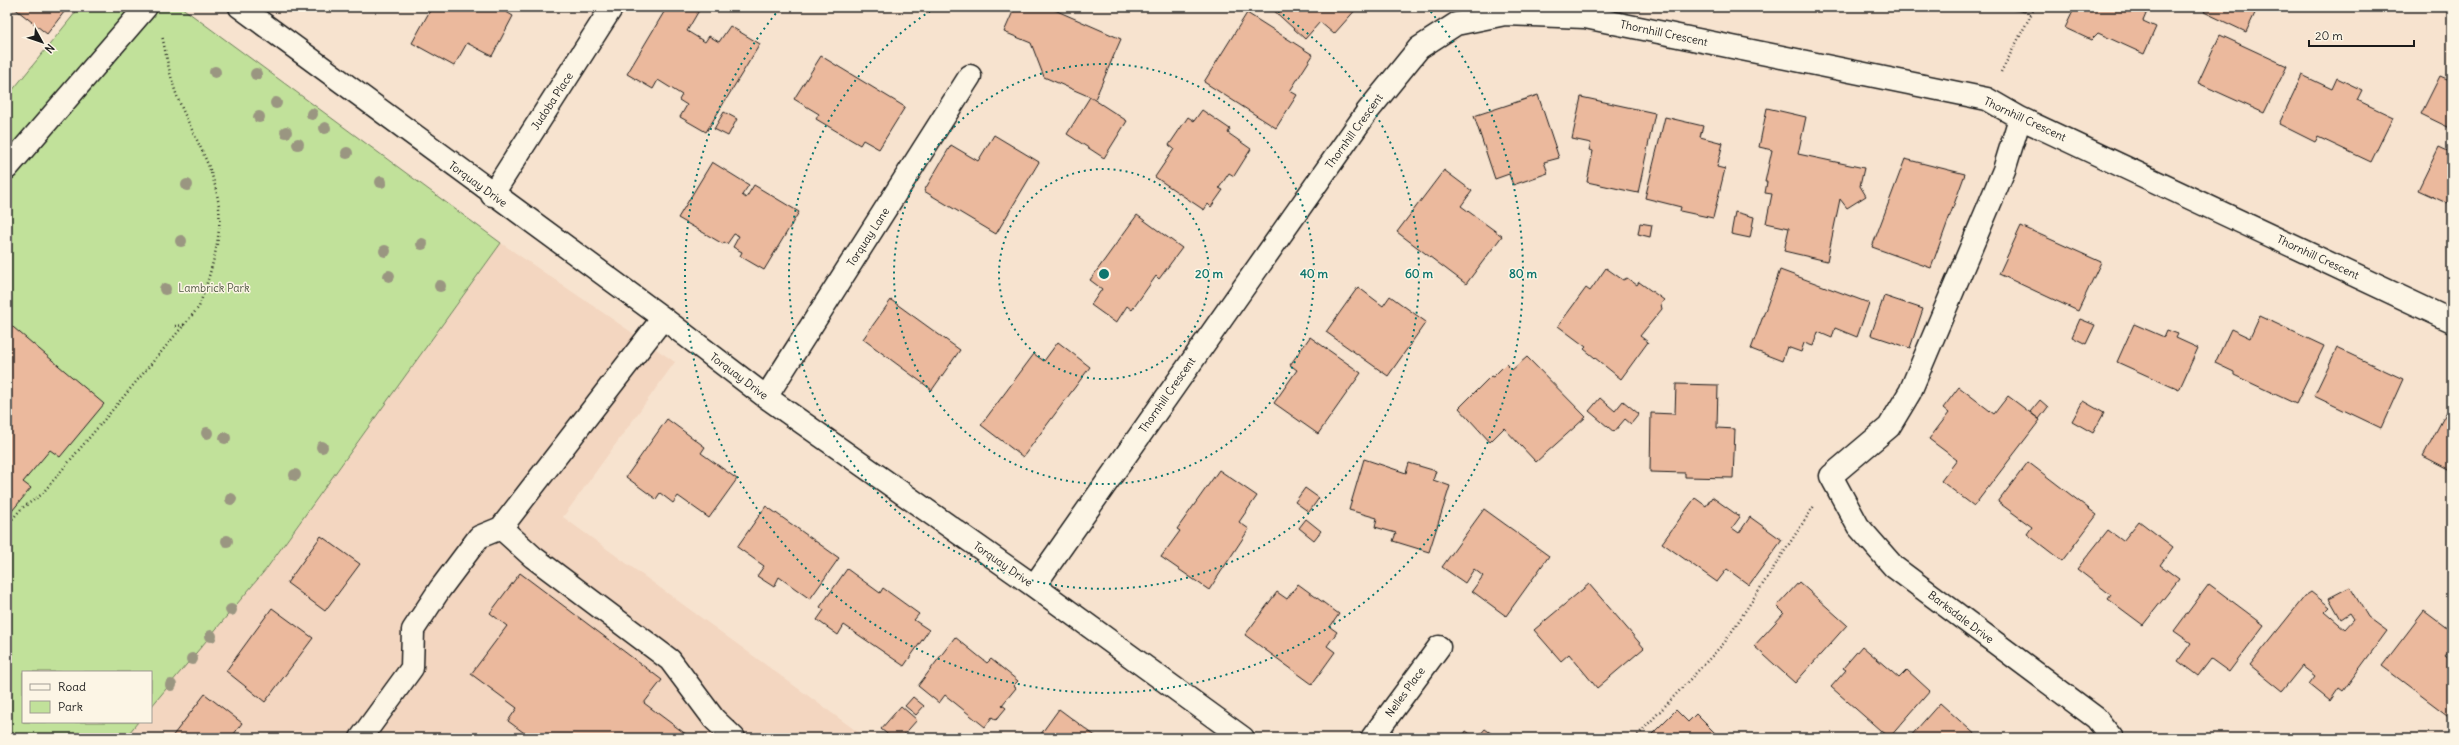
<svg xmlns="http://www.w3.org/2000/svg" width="2459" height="745" font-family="Delius,sans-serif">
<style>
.built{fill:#f3d6c0}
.green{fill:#c1e19a;stroke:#6e7e5b}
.building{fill:#ebb99d;stroke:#1c1c1c}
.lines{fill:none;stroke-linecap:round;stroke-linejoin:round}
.minor-casing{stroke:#1c1c1c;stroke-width:25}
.path{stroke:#1c1c1c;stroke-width:2.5;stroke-dasharray:1 3;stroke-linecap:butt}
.minor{stroke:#fcf5e5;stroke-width:22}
.tree{fill:#9a9681}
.ring{fill:none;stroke:#0f766e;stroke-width:2;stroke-dasharray:2 4}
.labels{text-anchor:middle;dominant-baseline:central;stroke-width:3;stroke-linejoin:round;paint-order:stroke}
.street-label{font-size:11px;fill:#1c1c1c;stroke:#fcf5e5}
.park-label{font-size:11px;fill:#4e5742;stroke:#fcf5e5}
.centre{fill:#0f766e;stroke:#fcf5e5;stroke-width:2}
.ring-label{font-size:12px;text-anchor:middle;font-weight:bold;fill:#0f766e;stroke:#fcf5e5;stroke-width:3;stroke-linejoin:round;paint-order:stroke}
</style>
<rect width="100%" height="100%" fill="#f7e3cf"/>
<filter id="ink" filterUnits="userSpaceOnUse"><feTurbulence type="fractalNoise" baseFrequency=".025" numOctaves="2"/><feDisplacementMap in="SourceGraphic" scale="8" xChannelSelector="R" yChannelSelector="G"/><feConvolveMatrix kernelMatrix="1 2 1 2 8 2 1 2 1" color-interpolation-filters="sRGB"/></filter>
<g filter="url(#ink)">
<path class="built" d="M 501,243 L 675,362 L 563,517 L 866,738 L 125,738 L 138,722 L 151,722 L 151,707 L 267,568 Z"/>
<path class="green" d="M 80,7 L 181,7 L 501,243 L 267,568 L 151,707 L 151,672 L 23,672 L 23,722 L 138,722 L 125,738 L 7,738 L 7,97 Z"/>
<path class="building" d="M 13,7 L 68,7 L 47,34 Z
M 432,7 L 498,7 L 513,16 L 492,56 L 467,43 L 454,66 L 412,43 Z
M 667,7 L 701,7 L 687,31 L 705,42 L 709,36 L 719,42 L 730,26 L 760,44 L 706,132 L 680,117 L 687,105 L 679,100 L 682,95 L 658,80 L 653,89 L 627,74 Z
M 1015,7 L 1048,7 L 1121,39 L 1095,99 L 1044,77 L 1031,43 L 1004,32 Z
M 1270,7 L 1358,7 L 1334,34 L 1320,22 L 1305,39 Z
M 2000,7 L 2026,7 L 2025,12 Z
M 2075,7 L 2149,7 L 2143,21 L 2156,27 L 2144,54 L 2098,33 L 2091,40 L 2065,28 Z
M 2207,7 L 2258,7 L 2246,32 L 2204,12 Z
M 1247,13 L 1313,55 L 1290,91 L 1297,95 L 1276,128 L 1204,82 Z
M 2220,35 L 2287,66 L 2264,113 L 2198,83 Z
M 821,56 L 905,107 L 879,149 L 863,140 L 860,145 L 816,119 L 819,114 L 794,99 Z
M 2302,75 L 2332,89 L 2337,78 L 2362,90 L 2357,100 L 2393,117 L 2371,162 L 2318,137 L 2315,142 L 2279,124 Z
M 2440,76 L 2452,81 L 2452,129 L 2421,114 Z
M 1538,95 L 1559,158 L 1544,162 L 1548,173 L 1513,185 L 1509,174 L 1495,179 L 1474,116 Z
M 1090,97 L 1127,121 L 1104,158 L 1067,134 Z
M 1581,97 L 1655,113 L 1638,193 L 1587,182 L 1593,151 L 1589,150 L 1591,143 L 1572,139 Z
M 1767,108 L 1806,117 L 1798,154 L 1864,168 L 1860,186 L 1866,196 L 1847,208 L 1840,199 L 1827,261 L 1784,251 L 1789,228 L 1766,223 L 1772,194 L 1765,193 L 1767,182 L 1765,182 L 1772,150 L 1759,147 Z
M 1202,110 L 1230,129 L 1228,133 L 1251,149 L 1234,176 L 1229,173 L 1219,188 L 1223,190 L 1211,207 L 1208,204 L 1204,210 L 1155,177 L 1174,149 L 1169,145 L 1188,117 L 1194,121 Z
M 724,112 L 737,119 L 728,136 L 714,129 Z
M 1665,117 L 1703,126 L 1700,137 L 1723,143 L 1717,167 L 1725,169 L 1713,218 L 1680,211 L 1681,207 L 1645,198 Z
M 994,135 L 1039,162 L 996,234 L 924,191 L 951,145 L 978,161 Z
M 2439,147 L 2452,153 L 2452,209 L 2450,208 L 2451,205 L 2418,190 Z
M 1905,159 L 1965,174 L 1931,268 L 1872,247 Z
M 712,162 L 749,185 L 742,195 L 746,198 L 754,185 L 799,212 L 764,270 L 740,256 L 742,252 L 733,247 L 739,236 L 734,234 L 727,244 L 724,242 L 723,244 L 678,218 Z
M 1444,170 L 1472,191 L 1461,206 L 1502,236 L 1466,284 L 1397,232 Z
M 1735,212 L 1754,217 L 1750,238 L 1731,234 Z
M 1137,215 L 1182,248 L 1159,279 L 1156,276 L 1132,310 L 1127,306 L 1116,323 L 1091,305 L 1102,289 L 1090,280 Z
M 1640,223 L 1652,225 L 1650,237 L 1638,234 Z
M 2021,226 L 2101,262 L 2078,311 L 1999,274 Z
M 1606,268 L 1623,280 L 1627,278 L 1637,285 L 1639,282 L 1664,300 L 1661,304 L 1662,309 L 1640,336 L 1648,342 L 1621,379 L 1584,349 L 1586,347 L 1558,326 L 1586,288 L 1590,291 Z
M 1780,270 L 1869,303 L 1857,337 L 1835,328 L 1832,338 L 1818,332 L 1813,346 L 1804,343 L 1801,352 L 1787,347 L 1782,361 L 1751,349 Z
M 1358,287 L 1383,306 L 1390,296 L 1426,322 L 1388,376 L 1326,332 Z
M 1884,296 L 1923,309 L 1910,348 L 1871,335 Z
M 891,300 L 960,350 L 932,390 L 863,339 Z
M 2260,316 L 2324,346 L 2296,404 L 2234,375 L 2234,372 L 2215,363 L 2231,329 L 2250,338 Z
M 2080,319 L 2095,325 L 2086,344 L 2072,337 Z
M 7,322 L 104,404 L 60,457 L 50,450 L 23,482 L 31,488 L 7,517 Z
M 2134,324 L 2164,337 L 2167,330 L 2178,334 L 2176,338 L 2198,348 L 2179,390 L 2117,362 Z
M 1310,337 L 1361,373 L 1318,434 L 1274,403 L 1297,370 L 1290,365 Z
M 1058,342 L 1090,367 L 1023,457 L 981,425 L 1034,354 L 1044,361 Z
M 2337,348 L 2403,379 L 2381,428 L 2314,396 Z
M 1527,357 L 1586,417 L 1536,462 L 1504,428 L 1490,442 L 1459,408 L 1491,376 L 1493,377 L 1506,364 L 1512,370 Z
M 1676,384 L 1718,385 L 1717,428 L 1735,429 L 1733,478 L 1685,477 L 1685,473 L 1650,472 L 1651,413 L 1675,414 Z
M 1959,387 L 1994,414 L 2008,396 L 2040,420 L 1974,506 L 1941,481 L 1957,460 L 1929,439 L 1949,413 L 1943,408 Z
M 1600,398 L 1615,411 L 1623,401 L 1639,414 L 1631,424 L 1625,419 L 1614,432 L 1589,411 Z
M 2040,400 L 2048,407 L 2039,419 L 2030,412 Z
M 2083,401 L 2104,413 L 2093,433 L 2072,421 Z
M 2451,404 L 2452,404 L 2452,471 L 2423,456 Z
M 667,419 L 705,447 L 701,453 L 737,479 L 709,518 L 678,496 L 673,503 L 660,493 L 656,499 L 626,477 Z
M 1364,459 L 1406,473 L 1409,463 L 1436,471 L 1433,480 L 1450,486 L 1429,552 L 1393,541 L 1396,533 L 1375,527 L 1377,518 L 1349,510 Z
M 2028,462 L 2097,515 L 2062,561 L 2027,534 L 2032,527 L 1998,502 Z
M 1219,470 L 1257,496 L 1239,522 L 1249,529 L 1209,590 L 1161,557 L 1180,531 L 1177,529 Z
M 1305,488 L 1319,498 L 1309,512 L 1295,502 Z
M 1712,497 L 1740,517 L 1732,528 L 1739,533 L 1750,517 L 1782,540 L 1749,585 L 1727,569 L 1717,582 L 1662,543 L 1695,498 L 1706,506 Z
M 766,506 L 839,558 L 810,599 L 779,577 L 774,587 L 757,576 L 764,566 L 737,547 Z
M 1484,509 L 1549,556 L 1506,616 L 1472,591 L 1483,576 L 1474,569 L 1465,583 L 1442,567 Z
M 1306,519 L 1321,531 L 1314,540 L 1299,528 Z
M 2139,521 L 2173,547 L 2160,565 L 2179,579 L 2143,625 L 2108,599 L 2111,595 L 2077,569 L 2108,530 L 2123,541 Z
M 321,536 L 360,564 L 325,611 L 287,583 Z
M 847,569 L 880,593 L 883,588 L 919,614 L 914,620 L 929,630 L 904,666 L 844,625 L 838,635 L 817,620 L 824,610 L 820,607 Z
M 520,573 L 662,680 L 644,703 L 691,738 L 531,738 L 508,721 L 517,708 L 471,674 L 507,626 L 490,613 Z
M 1799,582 L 1847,625 L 1795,683 L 1754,646 L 1784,613 L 1777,606 Z
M 1298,584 L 1339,614 L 1330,627 L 1337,632 L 1327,646 L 1335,652 L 1312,684 L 1245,635 L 1277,592 L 1287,599 Z
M 1589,584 L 1644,648 L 1597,688 L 1569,654 L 1561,661 L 1534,630 Z
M 2209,584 L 2264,625 L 2229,672 L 2211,659 L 2198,676 L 2178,661 L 2191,643 L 2174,631 Z
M 2350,587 L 2368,617 L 2387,631 L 2343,691 L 2339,688 L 2330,701 L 2309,684 L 2315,676 L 2302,666 L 2282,691 L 2250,665 L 2305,596 L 2311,592 L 2330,607 L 2325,612 L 2345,629 L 2354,619 L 2350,613 L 2341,619 L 2329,598 Z
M 272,608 L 313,638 L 265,702 L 226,671 Z
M 2424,611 L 2452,632 L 2452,648 L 2445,657 L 2452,662 L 2451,718 L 2382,666 Z
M 955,637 L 987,663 L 991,659 L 1018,681 L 1013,686 L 1016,688 L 1002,705 L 1006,708 L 996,720 L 992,717 L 985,727 L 945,695 L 939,703 L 918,686 Z
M 1862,646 L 1899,678 L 1907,670 L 1930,691 L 1889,738 L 1831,687 L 1846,670 L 1843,668 Z
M 205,694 L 242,723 L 231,738 L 171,738 Z
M 913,697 L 924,706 L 916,715 L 905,706 Z
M 1940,703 L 1979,738 L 1909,738 Z
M 901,706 L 917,720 L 901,738 L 892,738 L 881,729 Z
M 1059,709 L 1098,738 L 1038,738 Z
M 1676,710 L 1688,722 L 1696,714 L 1720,738 L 1648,738 Z
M 1485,729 L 1498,738 L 1477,738 Z
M 1466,731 L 1476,738 L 1462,738 Z"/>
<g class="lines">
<g class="minor-casing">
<path id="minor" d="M 240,7 L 663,318 L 766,397 L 1034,586 L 1243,738
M 2020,118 L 2004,170 L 1910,392 L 1889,427 L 1831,476 L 1858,526 L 1894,567 L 2096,718 L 2112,738
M 7,168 L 146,7
M 492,195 L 612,7
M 766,397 L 970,76
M 501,528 L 533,557 L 670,660 L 714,719 L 734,738
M 1034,586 L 1367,112 L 1419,48 L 1456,24 L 1505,14 L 1585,17 L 1987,99 L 2020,118 L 2452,321
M 361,738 L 412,668 L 413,630 L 440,589 L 479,537 L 501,528 L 663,318
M 1372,738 L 1439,647"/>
</g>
<path class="path" d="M 2001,72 L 2035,7
M 175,326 L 184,325
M 7,525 L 22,508 L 41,495 L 199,307 C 210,274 224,235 218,200 C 213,166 194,137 181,106 C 171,83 167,60 162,35
M 1635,738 L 1725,642 L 1814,506"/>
<use href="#minor" class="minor"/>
</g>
<g class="tree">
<circle cx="215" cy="72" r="6"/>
<circle cx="256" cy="74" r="6"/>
<circle cx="276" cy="103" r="6"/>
<circle cx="312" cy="114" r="6"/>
<circle cx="259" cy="117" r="6"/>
<circle cx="325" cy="128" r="6"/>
<circle cx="286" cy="132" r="6"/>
<circle cx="298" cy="144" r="6"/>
<circle cx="347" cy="153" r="6"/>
<circle cx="381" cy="182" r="6"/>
<circle cx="187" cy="185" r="6"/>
<circle cx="181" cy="241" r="6"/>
<circle cx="422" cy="244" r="6"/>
<circle cx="385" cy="251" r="6"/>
<circle cx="389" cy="276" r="6"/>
<circle cx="440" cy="286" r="6"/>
<circle cx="165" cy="289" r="6"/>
<circle cx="207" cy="433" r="6"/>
<circle cx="225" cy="438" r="6"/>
<circle cx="322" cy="447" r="6"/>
<circle cx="295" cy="475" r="6"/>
<circle cx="231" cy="499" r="6"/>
<circle cx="227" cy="541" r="6"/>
<circle cx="231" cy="610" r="6"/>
<circle cx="211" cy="636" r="6"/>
<circle cx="192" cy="659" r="6"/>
<circle cx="171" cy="685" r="6"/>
</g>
</g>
<g class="ring">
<circle cx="1104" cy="274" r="105"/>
<circle cx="1104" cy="274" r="210"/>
<path d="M1273 8A315 315 0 1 1 935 8"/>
<path d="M1427 7A419 419 0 1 1 781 7"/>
</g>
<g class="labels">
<g class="street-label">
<text transform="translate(1664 33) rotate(12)">Thornhill Crescent</text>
<text transform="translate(552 101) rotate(-57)">Judoba Place</text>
<text transform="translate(2025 119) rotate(25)">Thornhill Crescent</text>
<text transform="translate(1354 131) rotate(-54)">Thornhill Crescent</text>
<text transform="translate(478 184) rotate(36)">Torquay Drive</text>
<text transform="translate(868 237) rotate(-57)">Torquay Lane</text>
<text transform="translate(2318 257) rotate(25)">Thornhill Crescent</text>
<text transform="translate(739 376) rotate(37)">Torquay Drive</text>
<text transform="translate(1167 395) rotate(-55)">Thornhill Crescent</text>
<text transform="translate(1003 564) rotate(35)">Torquay Drive</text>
<text transform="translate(1961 617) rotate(37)">Barksdale Drive</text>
<text transform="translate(1405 692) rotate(-54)">Nelles Place</text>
</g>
<g class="park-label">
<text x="214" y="288">Lambrick Park</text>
</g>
</g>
<circle cx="1104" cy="274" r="6" class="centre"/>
<g class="ring-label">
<text x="1209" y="278">20 m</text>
<text x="1314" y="278">40 m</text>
<text x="1419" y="278">60 m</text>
<text x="1523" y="278">80 m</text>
</g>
<rect width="2459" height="745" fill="none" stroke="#fcf5e5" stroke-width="24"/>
<rect x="12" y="12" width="2435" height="721" fill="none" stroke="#1c1c1c" stroke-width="1.5" filter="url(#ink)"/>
<rect x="22" y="671" width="130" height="52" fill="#fcf5e5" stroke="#a29e95"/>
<rect x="30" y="684" width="20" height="6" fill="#fcf5e5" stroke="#a29e95"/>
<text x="58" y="691" font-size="12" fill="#1c1c1c">Road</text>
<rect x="30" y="701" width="20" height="12" fill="#c1e19a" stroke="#a29e95"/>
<text x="58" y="711" font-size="12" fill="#1c1c1c">Park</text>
<g transform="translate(42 42) rotate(130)" stroke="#fcf5e5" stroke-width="3" paint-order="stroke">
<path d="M0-3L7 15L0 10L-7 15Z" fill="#1c1c1c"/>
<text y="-6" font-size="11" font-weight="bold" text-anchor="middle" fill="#1c1c1c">N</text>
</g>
<path d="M2309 40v6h105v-6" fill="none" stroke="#1c1c1c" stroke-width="2"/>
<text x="2315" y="40" font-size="12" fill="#1c1c1c" stroke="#fcf5e5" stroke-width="3" paint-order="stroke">20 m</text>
</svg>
